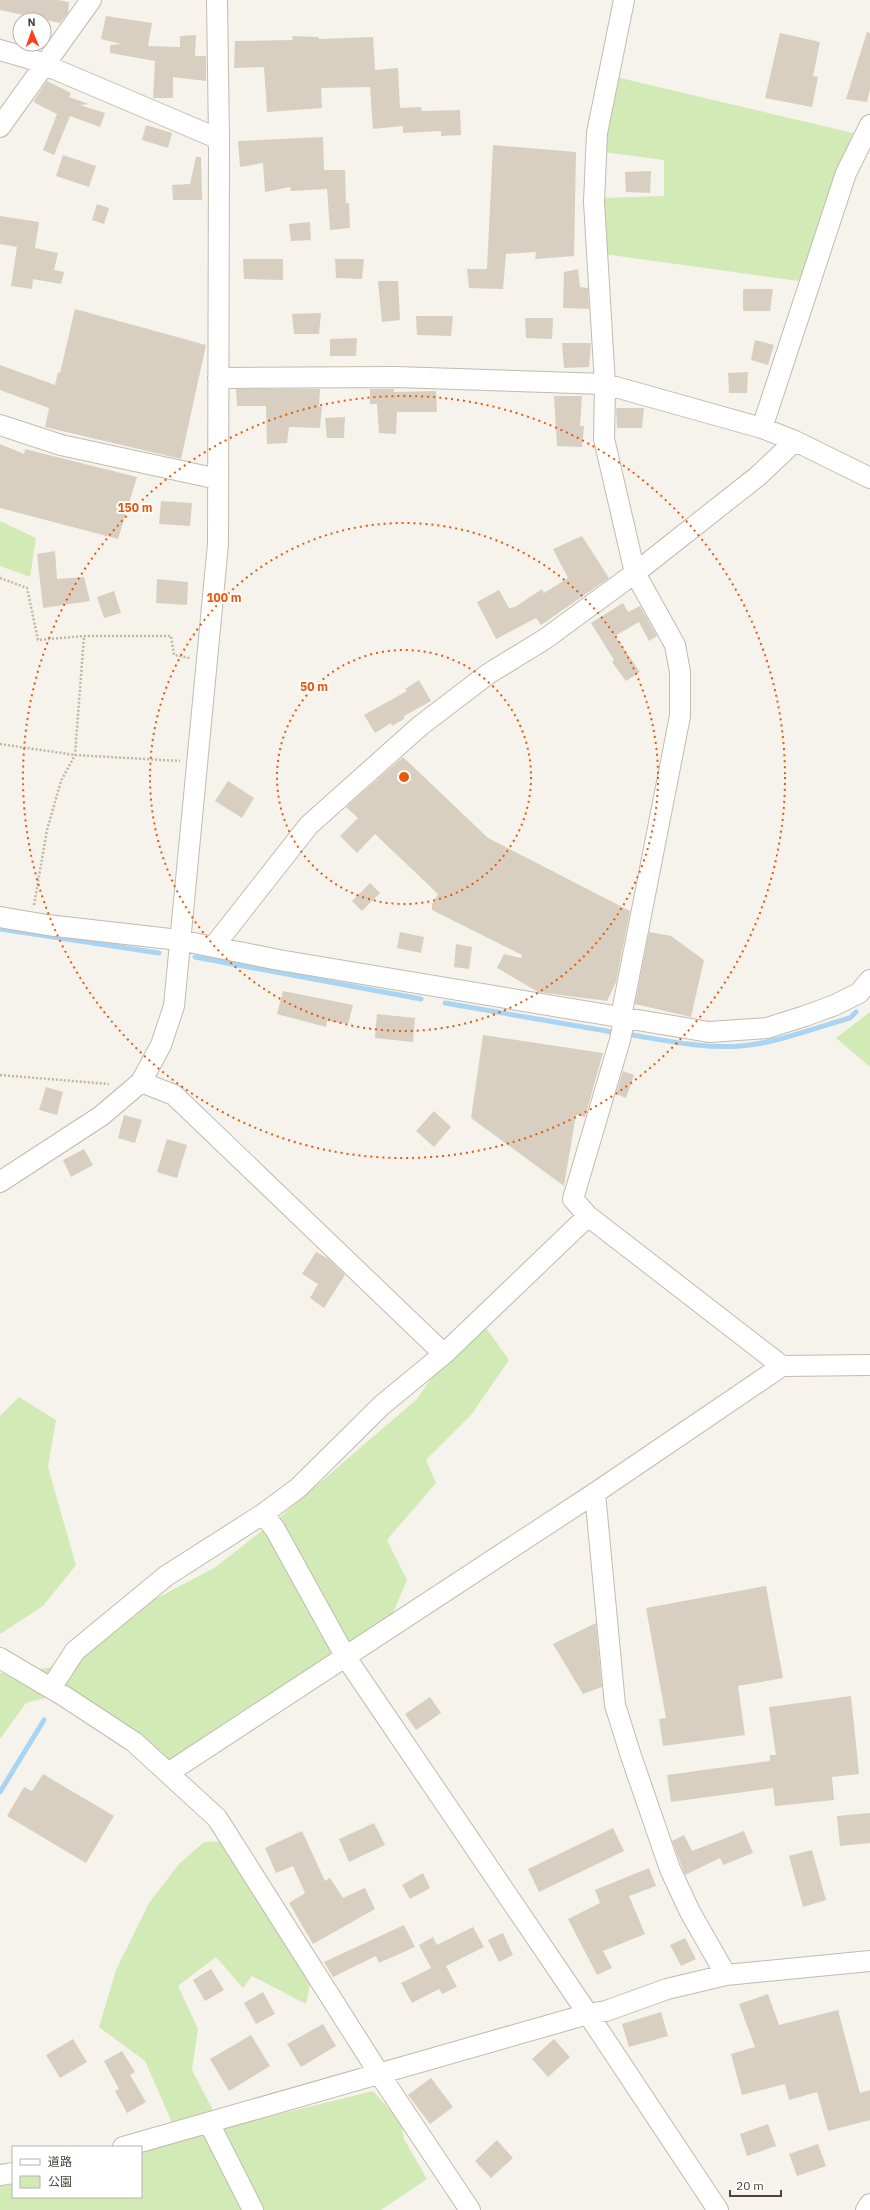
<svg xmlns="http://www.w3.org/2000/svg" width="870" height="2210" font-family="'IBM Plex Sans','Noto Sans JP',sans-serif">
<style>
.green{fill:#d2eab5}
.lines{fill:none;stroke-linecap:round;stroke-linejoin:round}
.stream{stroke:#a9d4f2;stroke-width:5}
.building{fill:#d8cfc1}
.minor-casing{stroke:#c2bbae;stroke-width:22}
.path{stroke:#c4b79f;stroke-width:2.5;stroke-dasharray:2 2;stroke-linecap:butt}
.minor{stroke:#fff;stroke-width:20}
.ring{fill:none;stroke:#e8590c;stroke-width:2;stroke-dasharray:2 4}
.centre{fill:#e8590c;stroke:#fff;stroke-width:2}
.ring-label{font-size:12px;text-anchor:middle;font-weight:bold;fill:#e8590c;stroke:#fff;stroke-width:4;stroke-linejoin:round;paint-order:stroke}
</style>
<rect width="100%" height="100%" fill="#f6f3ec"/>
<path class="green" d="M 616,77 L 853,133 L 799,281 L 604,254 L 601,198 L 664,196 L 664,160 L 603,152 Z
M 0,521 L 36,538 L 30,577 L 0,566 Z
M 870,1012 L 870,1067 L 836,1038 Z
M 484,1325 L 509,1360 L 471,1415 L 426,1460 L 436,1483 L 387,1540 L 407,1580 L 386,1629 L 178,1767 L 72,1691 L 26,1703 L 0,1739 L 0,1673 L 49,1668 L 108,1624 L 214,1568 L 281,1516 L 417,1399 L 458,1340 Z
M 19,1397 L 56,1420 L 48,1467 L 76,1565 L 43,1606 L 0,1634 L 0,1416 Z
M 232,1841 L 311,1980 L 306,2004 L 252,1976 L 243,1988 L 216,1957 L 178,1986 L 198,2029 L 192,2070 L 215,2114 L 174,2127 L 145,2061 L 99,2027 L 116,1970 L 149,1903 L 179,1864 L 204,1842 Z
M 373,2091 L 401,2122 L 404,2139 L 427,2179 L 381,2210 L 0,2210 L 0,2182 L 13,2179 L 13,2197 L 141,2197 L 141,2148 Z"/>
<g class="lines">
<path class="stream" d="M 0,929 L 159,953
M 195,957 L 421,999
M 445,1003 L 618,1033
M 626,1034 C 663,1040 703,1049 741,1046 C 777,1043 814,1028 850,1018 L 856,1012
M 0,1792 L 44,1720"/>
</g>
<path class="building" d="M 0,0 L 58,0 L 69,2 L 68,13 L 60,23 L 0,10 Z
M 106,16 L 152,23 L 148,46 L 180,47 L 180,36 L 196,35 L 195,56 L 206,56 L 206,81 L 173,77 L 173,98 L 153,98 L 155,61 L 110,53 L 110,45 L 121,44 L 101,39 Z
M 867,32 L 870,33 L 870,89 L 867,102 L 846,99 Z
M 780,33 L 820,42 L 813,76 L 818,77 L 812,107 L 765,98 Z
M 292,36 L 318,37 L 319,39 L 373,37 L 375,70 L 398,68 L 400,108 L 421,107 L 422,111 L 460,110 L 461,135 L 441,136 L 441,131 L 403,133 L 403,126 L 373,129 L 370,87 L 321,88 L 322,108 L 267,112 L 264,67 L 234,68 L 235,41 L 293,40 Z
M 47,81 L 71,93 L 69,97 L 89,104 L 80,105 L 105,113 L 100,127 L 70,116 L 54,155 L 43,150 L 57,114 L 33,102 Z
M 146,125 L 172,133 L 168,148 L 142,140 Z
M 323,137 L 324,170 L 345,170 L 346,203 L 349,203 L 350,228 L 330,230 L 327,189 L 291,191 L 290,187 L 265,192 L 263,163 L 240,167 L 238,141 Z
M 493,145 L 576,152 L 574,256 L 535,259 L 536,252 L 506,254 L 503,289 L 469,288 L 467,269 L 487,269 Z
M 63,155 L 96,166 L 89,187 L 56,176 Z
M 196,157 L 201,157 L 202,200 L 173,200 L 172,185 L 190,184 Z
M 651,171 L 650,193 L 626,192 L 625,172 Z
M 97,204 L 109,208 L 104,224 L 92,220 Z
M 0,216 L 39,222 L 35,248 L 58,253 L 54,270 L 64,272 L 61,284 L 33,279 L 32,289 L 11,286 L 17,247 L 0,244 Z
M 310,222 L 311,240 L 291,241 L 289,224 Z
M 243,259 L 283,259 L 283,280 L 244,279 Z
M 335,259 L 364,259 L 362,279 L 336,278 Z
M 578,269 L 580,287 L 588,288 L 589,309 L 563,308 L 564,272 Z
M 378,281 L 398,281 L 400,320 L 382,322 Z
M 743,289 L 773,289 L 770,311 L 743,311 Z
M 75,309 L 206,345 L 181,459 L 45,427 L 49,408 L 0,390 L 0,365 L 55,385 L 58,372 L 60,373 Z
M 321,313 L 319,334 L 294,334 L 292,314 Z
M 416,316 L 453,316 L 451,336 L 417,335 Z
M 525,318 L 553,318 L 552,339 L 526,338 Z
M 357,338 L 356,356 L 330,356 L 330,339 Z
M 755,340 L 774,345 L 768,365 L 751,360 Z
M 562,343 L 591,343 L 589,367 L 564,368 Z
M 748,372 L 747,393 L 729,393 L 728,373 Z
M 236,389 L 320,389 L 319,407 L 322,407 L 320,428 L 289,427 L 287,443 L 267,444 L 266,406 L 237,406 Z
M 370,389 L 394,389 L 394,392 L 436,391 L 437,412 L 397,412 L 396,434 L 379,433 L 377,404 L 370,404 Z
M 554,396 L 582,396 L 580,426 L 584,426 L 582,447 L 557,446 Z
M 616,408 L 644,408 L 642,428 L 617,428 Z
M 345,417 L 344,438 L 327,438 L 325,418 Z
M 0,444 L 24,454 L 25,449 L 137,477 L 118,539 L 0,508 Z
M 161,501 L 192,503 L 190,526 L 159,524 Z
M 582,536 L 609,578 L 541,625 L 536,618 L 496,639 L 477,602 L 499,590 L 509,608 L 515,607 L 542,589 L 544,593 L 568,578 L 553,549 Z
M 55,551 L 57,579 L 84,577 L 90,601 L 43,608 L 37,554 Z
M 157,579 L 188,582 L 187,605 L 156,603 Z
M 114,591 L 121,613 L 104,618 L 97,597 Z
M 623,603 L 628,612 L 640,606 L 657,636 L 649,641 L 639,622 L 615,636 L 640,672 L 626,681 L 612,662 L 614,660 L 591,623 Z
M 419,680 L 431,701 L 404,716 L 404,719 L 392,726 L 391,723 L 375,733 L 364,715 L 407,691 L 405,689 Z
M 403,757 L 488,838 L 630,911 L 616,982 L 607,1001 L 538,992 L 497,968 L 504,954 L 521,958 L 522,955 L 432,910 L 432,904 L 438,894 L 375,834 L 357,853 L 340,836 L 358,818 L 346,807 Z
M 228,781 L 254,798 L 242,818 L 215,801 Z
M 370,883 L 380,893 L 362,911 L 352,901 Z
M 400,932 L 424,937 L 421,953 L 397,948 Z
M 649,932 L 671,936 L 704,960 L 691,1017 L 635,1004 Z
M 456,944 L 472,947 L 469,969 L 454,967 Z
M 283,991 L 353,1005 L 348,1024 L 327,1021 L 326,1027 L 277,1014 Z
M 377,1014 L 415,1018 L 413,1042 L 375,1038 Z
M 483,1035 L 603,1053 L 585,1117 L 576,1115 L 564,1186 L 471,1118 Z
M 623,1071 L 634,1075 L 626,1098 L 616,1094 Z
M 46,1087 L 63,1092 L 57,1115 L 39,1110 Z
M 434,1111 L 451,1127 L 434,1147 L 416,1131 Z
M 124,1115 L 142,1120 L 135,1143 L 118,1138 Z
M 167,1139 L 187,1145 L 177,1178 L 157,1172 Z
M 84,1149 L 93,1165 L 71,1177 L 63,1160 Z
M 316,1252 L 329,1259 L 345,1275 L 324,1308 L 310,1298 L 318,1284 L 302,1274 Z
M 766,1586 L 783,1678 L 738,1686 L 745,1735 L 663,1746 L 659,1719 L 666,1718 L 646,1608 Z
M 596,1623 L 602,1687 L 583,1694 L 553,1644 Z
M 851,1696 L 859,1774 L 832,1777 L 834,1800 L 775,1806 L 773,1788 L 671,1802 L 667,1775 L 770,1761 L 770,1755 L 776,1755 L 769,1707 Z
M 430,1697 L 441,1713 L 416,1730 L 405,1714 Z
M 43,1774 L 114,1816 L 86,1863 L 7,1816 L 24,1787 L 32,1791 Z
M 870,1813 L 870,1843 L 840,1846 L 837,1816 Z
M 374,1823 L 385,1845 L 349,1862 L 339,1839 Z
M 613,1828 L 624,1851 L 539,1892 L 528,1869 Z
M 302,1831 L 325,1881 L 330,1878 L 343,1898 L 365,1888 L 375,1909 L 313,1944 L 289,1903 L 305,1893 L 293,1866 L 276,1873 L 265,1848 Z
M 744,1831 L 753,1853 L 723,1865 L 720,1858 L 685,1875 L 672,1841 L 684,1835 L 692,1851 Z
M 812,1850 L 826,1900 L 803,1907 L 789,1856 Z
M 649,1868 L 656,1886 L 629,1896 L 645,1934 L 603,1951 L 612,1968 L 597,1975 L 568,1919 L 600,1903 L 595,1890 Z
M 423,1873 L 430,1888 L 410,1899 L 402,1885 Z
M 404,1925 L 415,1947 L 379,1963 L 376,1956 L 333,1977 L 324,1962 Z
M 473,1927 L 484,1947 L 446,1966 L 457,1987 L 442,1994 L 439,1989 L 412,2003 L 401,1983 L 431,1968 L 419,1945 L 433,1937 L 437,1945 Z
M 503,1933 L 513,1955 L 499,1962 L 488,1940 Z
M 685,1938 L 696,1959 L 681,1966 L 670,1945 Z
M 211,1969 L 224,1990 L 205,2001 L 193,1980 Z
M 263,1992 L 275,2014 L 256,2024 L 244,2003 Z
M 768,1994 L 779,2025 L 838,2010 L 860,2093 L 870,2090 L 870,2120 L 828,2131 L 817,2092 L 789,2100 L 785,2084 L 742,2095 L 731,2054 L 755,2047 L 739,2004 Z
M 661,2012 L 668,2036 L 629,2047 L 622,2024 Z
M 323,2024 L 336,2046 L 301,2067 L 287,2044 Z
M 251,2035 L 270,2066 L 229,2091 L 210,2059 Z
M 73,2039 L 87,2062 L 60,2078 L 46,2055 Z
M 554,2039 L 570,2057 L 548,2077 L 532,2059 Z
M 122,2051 L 135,2072 L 130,2075 L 146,2102 L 127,2113 L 115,2091 L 119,2089 L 104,2061 Z
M 431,2078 L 453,2107 L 430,2124 L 408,2095 Z
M 768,2124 L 776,2146 L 747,2156 L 740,2134 Z
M 497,2140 L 513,2158 L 491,2178 L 475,2161 Z
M 818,2144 L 826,2166 L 797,2176 L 789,2154 Z"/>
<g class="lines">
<g class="minor-casing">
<path id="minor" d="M 624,0 L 597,133 L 594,202 L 605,384 L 604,439 L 635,573 L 675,645 L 680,672 L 680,716 L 621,1017 L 623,1025 L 620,1040 L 573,1199 L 588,1216 L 782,1366
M 0,50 L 31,59 L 219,139
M 0,127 L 91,0
M 218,378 L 396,377 L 605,384 L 762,428 L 795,441 L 870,478
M 0,425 L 61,445 L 218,479
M 762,428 L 846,173 L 870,125
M 0,917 L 47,925 L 179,940 L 279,960 L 709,1032 L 767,1028 L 805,1016 L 835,1005 L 859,993 L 870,980
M 214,946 L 309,825 L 420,726 L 488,674 L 545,639 L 635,573 L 758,476 L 795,441
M 141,1082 L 174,1095 L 444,1354
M 0,1182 L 101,1116 L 141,1082 L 161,1045 L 174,1006 L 218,544 L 219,139 L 217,0
M 595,1493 L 615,1705 L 631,1756 L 670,1869 L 690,1912 L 726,1975
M 263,1514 L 275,1529 L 345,1656 L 588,2014 L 718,2210
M 0,1658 L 64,1696 L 134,1742 L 217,1818 L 380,2075 L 470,2210
M 51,1688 L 75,1651 L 166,1576 L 263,1514 L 298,1488 L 382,1405 L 444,1354 L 588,1216
M 168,1773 L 595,1493 L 782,1366 L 870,1365
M 209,2123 L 253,2210
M 123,2147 L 588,2014 L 606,2011 L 667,1989 L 726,1975 L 870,1961
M 0,2175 L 13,2173
M 866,2210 L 870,2204"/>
</g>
<path class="path" d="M 0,578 L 27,588 L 38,640 L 84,636 L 171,636 L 174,655 L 190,658
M 0,744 L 75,755 L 180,761
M 34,905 L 47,830 L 61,781 L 75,755 L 84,636
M 0,1075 L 109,1084"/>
<use href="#minor" class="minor"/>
</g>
<g class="ring">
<circle cx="404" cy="777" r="127"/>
<circle cx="404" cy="777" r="254"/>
<circle cx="404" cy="777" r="381"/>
</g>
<circle cx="404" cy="777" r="6" class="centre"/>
<g class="ring-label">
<text x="135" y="512">150 m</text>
<text x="224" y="602">100 m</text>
<text x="314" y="691">50 m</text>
</g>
<rect x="12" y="2146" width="130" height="52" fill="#ffffff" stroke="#b7b4b0"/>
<rect x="20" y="2159" width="20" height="6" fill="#ffffff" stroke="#b7b4b0"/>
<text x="48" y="2166" font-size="12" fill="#4b4439">道路</text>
<rect x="20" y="2176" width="20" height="12" fill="#d2eab5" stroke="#b7b4b0"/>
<text x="48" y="2186" font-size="12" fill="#4b4439">公園</text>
<g transform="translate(32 32) rotate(358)"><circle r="19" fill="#ffffff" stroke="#b7b4b0"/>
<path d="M0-3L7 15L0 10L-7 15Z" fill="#fc3f1d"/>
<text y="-6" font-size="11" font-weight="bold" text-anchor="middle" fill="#4b4439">N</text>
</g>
<path d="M730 2190v6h51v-6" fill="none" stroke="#4b4439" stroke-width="2"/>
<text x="736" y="2190" font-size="12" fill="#4b4439" stroke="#ffffff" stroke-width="3" paint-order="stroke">20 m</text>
</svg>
